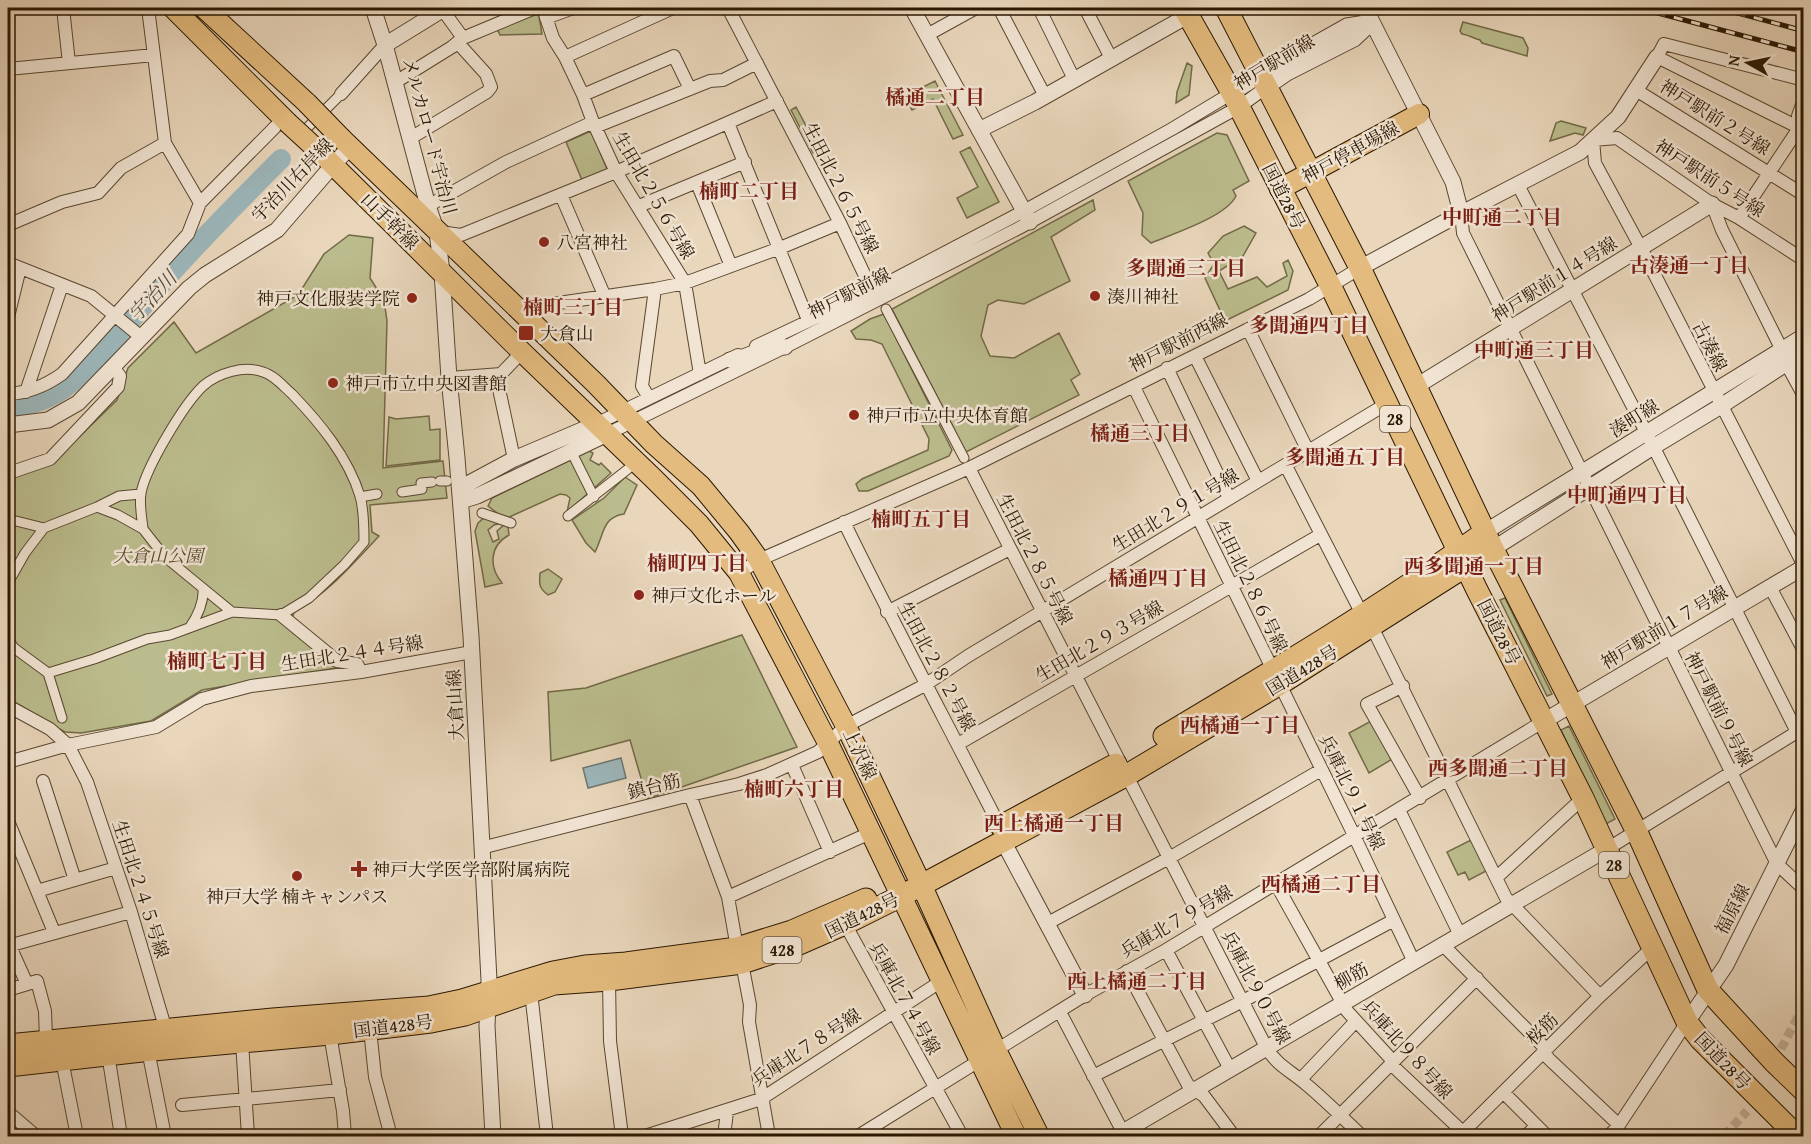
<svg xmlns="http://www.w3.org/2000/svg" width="1811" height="1144" font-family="'Gentium Book Plus','Noto Serif JP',serif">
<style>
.green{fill:#bbbc8d;stroke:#726a47;stroke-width:1.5}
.water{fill:#9cb6ba;stroke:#6e7670;stroke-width:1.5}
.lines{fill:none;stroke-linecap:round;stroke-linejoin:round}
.river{stroke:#9cb6ba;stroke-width:20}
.pedestrian-tunnel{stroke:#c3b096;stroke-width:9;stroke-dasharray:9 4.5;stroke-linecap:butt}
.pedestrian-casing{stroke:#594730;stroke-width:11}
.minor-casing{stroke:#594730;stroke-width:14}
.tertiary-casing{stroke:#594730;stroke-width:17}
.primary-casing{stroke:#291701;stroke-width:22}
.trunk-casing{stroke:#291701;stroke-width:23}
.pedestrian{stroke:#f1e4d3;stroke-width:9}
.minor{stroke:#f1e4d3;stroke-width:12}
.tertiary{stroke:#f1e4d3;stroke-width:15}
.primary{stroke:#e4bb7e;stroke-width:20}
.trunk{stroke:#e4bb7e;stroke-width:21}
.rail-casing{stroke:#291701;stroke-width:5}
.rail{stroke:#f1e4d3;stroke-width:3;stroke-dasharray:9;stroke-linecap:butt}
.primary-bridge-casing{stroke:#291701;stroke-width:22;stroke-linecap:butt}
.primary-bridge{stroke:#e4bb7e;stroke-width:20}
.poi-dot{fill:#8f2418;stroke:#f1e4d3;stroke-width:2}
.labels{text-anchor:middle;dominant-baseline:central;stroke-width:5;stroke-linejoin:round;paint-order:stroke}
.shield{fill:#f1e4d3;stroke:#655440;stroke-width:1.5}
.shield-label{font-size:16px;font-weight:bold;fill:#291701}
.street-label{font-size:18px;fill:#291701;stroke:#f1e4d3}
.poi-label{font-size:18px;fill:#291701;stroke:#f1e4d3;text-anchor:start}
.park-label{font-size:18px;font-style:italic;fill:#55492b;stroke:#f1e4d3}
.neighbourhood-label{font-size:20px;font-weight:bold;fill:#7a1f14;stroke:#f1e4d3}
.water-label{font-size:20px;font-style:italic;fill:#514f42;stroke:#f1e4d3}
</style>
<rect width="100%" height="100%" fill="#e9d6bb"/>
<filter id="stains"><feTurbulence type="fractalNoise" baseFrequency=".00333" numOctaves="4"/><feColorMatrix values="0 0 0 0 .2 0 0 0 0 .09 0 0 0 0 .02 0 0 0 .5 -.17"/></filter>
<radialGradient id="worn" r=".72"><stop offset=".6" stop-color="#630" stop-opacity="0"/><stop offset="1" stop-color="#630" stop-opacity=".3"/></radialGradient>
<path class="green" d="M 534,11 L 539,16 L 542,34 L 500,35 L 496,27 Z
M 1463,22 L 1523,38 L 1528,48 L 1527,56 L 1482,43 L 1480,40 C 1473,38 1469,35 1462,34 L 1460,31 Z
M 1187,63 L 1192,66 L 1189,95 L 1176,103 L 1177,92 Z
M 935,81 L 963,135 L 953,139 L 933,99 L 912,110 L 905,96 Z
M 796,107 L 819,150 L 813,153 L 791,110 Z
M 1561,121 L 1586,128 L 1583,135 L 1575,133 L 1550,141 L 1556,123 Z
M 591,131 L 607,169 L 582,180 L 566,142 Z
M 1217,133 L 1227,135 L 1249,181 L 1233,190 L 1236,196 C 1226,217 1172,234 1151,243 L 1142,235 L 1143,213 L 1128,181 Z
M 970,147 L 999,202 L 967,218 L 957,198 L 978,187 L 960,152 Z
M 1093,200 L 1095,210 L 1051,237 L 1070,281 L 1024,304 L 998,300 L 988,305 L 981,336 L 990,356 L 1014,358 L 1059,333 L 1080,374 L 1071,380 L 1079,395 L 966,452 L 892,309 Z
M 1244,226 L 1256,233 L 1243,256 L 1219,271 L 1228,289 L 1257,277 L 1267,287 L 1287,276 L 1283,263 L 1288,260 L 1293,271 L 1288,290 L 1225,321 L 1205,278 L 1214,264 L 1208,253 L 1223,236 Z
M 349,235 L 373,238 L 370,278 L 384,300 L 387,321 L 383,468 L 443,461 L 447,498 L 370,505 L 372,532 L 379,536 C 353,564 328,593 294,612 L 293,616 L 287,614 L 342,667 L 202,690 L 151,721 L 81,733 L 65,732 L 52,725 L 8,698 L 8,478 L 15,477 L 52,463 L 117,400 L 128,368 L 174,322 L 196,353 L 298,295 L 324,254 Z
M 884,314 L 952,450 L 949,456 L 868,491 L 859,491 L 856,484 L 862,479 L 928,450 L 929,439 L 882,344 L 871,340 L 856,339 L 851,331 L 870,319 Z
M 429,416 L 430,430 L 440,429 L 440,460 L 386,466 L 389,417 L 396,419 Z
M 589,451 L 593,453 L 590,460 L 599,465 L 601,463 L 611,473 L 567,512 L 570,498 L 566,495 L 560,494 L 505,519 L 488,506 L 492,498 Z
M 625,477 L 637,485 L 624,514 C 602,517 604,535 595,552 L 586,543 L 572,520 L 604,498 Z
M 486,516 L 502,523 L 494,525 L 488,530 L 493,542 L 499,539 L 497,531 L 504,525 L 508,527 L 509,535 C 489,546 489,567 502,583 L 485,587 L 475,531 L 478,523 Z
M 548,569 L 562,579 L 555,592 L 548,595 C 539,588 539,585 540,573 Z
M 1505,598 L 1552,694 L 1547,696 L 1500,600 Z
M 742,635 L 797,747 L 647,799 L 630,740 L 551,761 L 548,692 L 586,688 Z
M 1373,720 L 1394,758 L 1369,773 L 1349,733 Z
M 1569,726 L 1615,819 L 1606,824 L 1561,730 Z
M 1473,839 L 1488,870 L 1469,880 L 1465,872 L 1458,875 L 1447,852 Z"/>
<path class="water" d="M 621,758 L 626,778 L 588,788 L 583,768 Z"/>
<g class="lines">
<path class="river" d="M 8,407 C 30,406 53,398 71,383 C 106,353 136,313 167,278 C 203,237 242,198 281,159"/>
<path class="pedestrian-tunnel" d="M 1781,1049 L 1804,1005
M 1724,1136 L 1747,1111"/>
<g class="pedestrian-casing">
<path id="pedestrian" d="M 300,135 L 341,94
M 886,309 L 964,458
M 574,457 L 594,497
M 440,481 L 447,481
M 402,492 L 422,489 L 421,483 L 432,482
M 360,497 L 377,494
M 97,507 L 119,496 L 141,494
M 482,513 L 511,523
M 568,516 L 628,469
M 8,519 L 44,528
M 8,583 L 25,553 L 44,528 L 97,507 L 118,515 L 143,529 L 165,557 L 232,612
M 190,627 C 198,615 204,603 203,589
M 8,639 L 14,648 L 48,673 L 62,718
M 48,673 L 94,659 L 147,639 L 170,635 L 232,612 L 281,615 L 309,598 L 344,565 L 364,542 C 364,527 364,510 360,496 C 348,457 320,423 292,394 C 284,387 274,375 263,372 C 244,365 218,373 203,386 C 184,404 146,467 141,493 C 139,504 142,518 143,529"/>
</g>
<g class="minor-casing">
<path id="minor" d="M 63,8 L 69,63
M 148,8 L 165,143 L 200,203
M 543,8 L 553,38 L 565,57 L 583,95 L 593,122 L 616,172 L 685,283 L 700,374
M 728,8 L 840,223 L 875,297
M 999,8 L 1045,96
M 1039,8 L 1074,79
M 1085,8 L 1111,58
M 442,9 L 463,38
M 546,18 L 573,8
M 927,35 L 976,8
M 565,57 L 673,8
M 8,69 L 154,55
M 1804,80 L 1664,44 L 1657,57 L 1804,130
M 394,83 L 452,47 L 463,38 L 535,8
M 1636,90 L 1804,195
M 341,94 L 385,45
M 583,95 L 674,56 L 690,89
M 728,123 L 808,320
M 595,127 L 710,81 L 723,80 L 757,63
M 409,139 L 487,92 L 491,87 L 486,74 L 458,43
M 697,183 L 731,266
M 1518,185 L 1647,434 L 1797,732 L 1607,849
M 561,195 L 605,297
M 1712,204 L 1722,230 L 1782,350
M 428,206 L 506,162 L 593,122
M 639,206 L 745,162
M 1461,213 L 1463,233 L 1777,864 L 1804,889
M 1739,218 L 1799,128 L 1798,116 L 1804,99
M 8,225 L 62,202 L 98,193 L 121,168 L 165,143
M 440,232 L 461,235 L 616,172 L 777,101
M 1804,260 L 1739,218 L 1712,204 L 1617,138 L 1593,140 L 1595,163 L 1641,248 L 1804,566
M 8,263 L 91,296 L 140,336
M 517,309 L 655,289 L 685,283 L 780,248 L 840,223
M 8,317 L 20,268
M 1248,329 L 1308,451
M 756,346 L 872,291 L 1024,211 L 1172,129 L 1232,93
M 1195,356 L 1258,481
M 1167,368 L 1229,498
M 496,375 L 514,459
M 449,378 L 501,374 L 522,352
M 1134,387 L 1350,827 L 1414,962
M 26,392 L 62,285
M 8,394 C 28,393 45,386 62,374 L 188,234 L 200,203 L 284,118
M 649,398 L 642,386 L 655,289
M 596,424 L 738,355
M 607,434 L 785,347 L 1019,228 L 1239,107 L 1268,86
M 1286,466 L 1362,614
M 969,468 L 1266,1047 C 1278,1067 1290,1070 1307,1085 C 1326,1101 1344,1119 1362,1136
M 8,471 L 15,471 L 50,459 L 118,387 L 120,376 L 113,367
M 844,522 C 894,625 948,725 1000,827
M 739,573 L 759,560 L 969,468 L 1309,299 L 1360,268
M 1770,587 L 1804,651
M 887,612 L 1010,549
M 281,615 L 337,661 L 357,664 L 361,672
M 1372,627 L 1506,898 L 1600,996
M 1403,686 L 1367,704 L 1420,798
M 8,706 L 50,729 L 68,745 L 87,782 L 131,912 L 163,1020 L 165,1035
M 958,744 L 1320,535
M 8,762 L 68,745 L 156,727 L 202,699 L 251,686 L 361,672 L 472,652
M 792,765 L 830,852
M 43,781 L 75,880
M 690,795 L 728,897 L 737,948
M 1399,810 L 1460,935
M 8,821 L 54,932
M 481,848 L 690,795 L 739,784 L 767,775 L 818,752 L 846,726 L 925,685 L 968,656 L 1388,403
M 1497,877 L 1583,798
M 1276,884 L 1347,1011 L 1391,1059 L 1394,1067 L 1467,1136
M 37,891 L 116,868
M 728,897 L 870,833
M 845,924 L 962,1136
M 1046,924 L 1169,858 L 1321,770
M 8,942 L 27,984
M 1442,944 L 1542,1045 L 1548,1058 L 1619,1125
M 8,946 L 131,912
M 1166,950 L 1230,1069
M 742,963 L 750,1005 L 749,1022 L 769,1136
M 1127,971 L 1188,1085 L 1204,1096 L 1234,1136
M 609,980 L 610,1041 L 622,1136
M 8,990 L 37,981 L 45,1011 L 46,1040
M 531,992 L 547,1136
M 1060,1012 L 1125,1136
M 370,1029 L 375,1077 L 389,1129 L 389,1136
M 330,1034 L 343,1111 L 345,1136
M 242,1042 L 248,1136
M 148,1050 L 165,1136
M 108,1054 L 121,1136
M 62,1060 L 77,1136
M 1093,1076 L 1243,1001 L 1394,920
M 1301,1079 L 1356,1021
M 1503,1092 L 1547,1136
M 182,1105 L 340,1090
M 8,1112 L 36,1136
M 645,1136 L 761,1099 L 943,980
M 724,1136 L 727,1112
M 858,1136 L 1085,995 L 1166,950 L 1544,721
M 1319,1136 L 1477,978
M 1459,1136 L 1600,996 L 1651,949
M 1526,1136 L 1536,1126
M 1609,1136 L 1619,1125 L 1687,1022"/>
</g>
<g class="tertiary-casing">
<path id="tertiary" d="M 373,8 L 385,45 L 428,206 L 437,232 L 442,272 L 449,378 L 457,458 L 471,636 L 489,980 L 487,1026 L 493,1136
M 912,8 L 1030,222
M 1365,8 L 1453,182 L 1461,213
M 385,45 L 445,8
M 1268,86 L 1287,73 L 1354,39 L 1372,22
M 1232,93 L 1262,74 L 1347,26 L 1372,22
M 979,130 L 1035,102 L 1189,15
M 1360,268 L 1441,224 L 1580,152 L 1618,117 L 1657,57
M 730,360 C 748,359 770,341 785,347
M 1787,362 L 1804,393
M 1415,387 L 1712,204
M 8,425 L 48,420 L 78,403 L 189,288 L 205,275 L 277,230 L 333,165 L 350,147
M 460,488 L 514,459 L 596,424
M 461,501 L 477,496 L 607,434
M 1485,532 L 1804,336
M 1493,549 L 1653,447 L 1721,406 L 1804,352
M 1544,721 L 1804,567
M 1797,732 L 1804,734
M 1003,841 L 1085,995
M 1687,1022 L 1726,965 L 1804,809
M 1116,1136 L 1607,849"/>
</g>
<g class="primary-casing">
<path id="primary" d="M 173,8 L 287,122
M 204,8 L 307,103
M 342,139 L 596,384 L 654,444 L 701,486 L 739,532 L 759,560 L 846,726 L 921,884 L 996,1050 L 1039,1136
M 324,156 L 522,352 L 653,478 L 699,524 L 739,573 L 828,743 L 1016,1136
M 1280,189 L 1419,114"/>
</g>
<g class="trunk-casing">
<path id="trunk" d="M 1184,8 L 1232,93 L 1331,287 L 1477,590 L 1583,798 L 1687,1022 L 1700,1039 L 1797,1136
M 1226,8 L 1360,268 L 1493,549 L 1636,830 L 1708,990 L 1774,1062 L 1804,1091
M 1164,736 C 1273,671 1382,606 1485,532
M 1001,826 L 1116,764
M 8,1045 L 273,1019 L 429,1007 L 462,1000 L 553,972 L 585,966 L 626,963 L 737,948 L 792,931 L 866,899
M 8,1066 L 142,1051 L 330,1034 L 431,1022 L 465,1015 L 554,984 L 609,980 L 742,963 L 797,945 L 845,924 L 903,895 L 1127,775 L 1280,684 L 1493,549"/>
</g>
<use href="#pedestrian" class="pedestrian"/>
<use href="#minor" class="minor"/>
<use href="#tertiary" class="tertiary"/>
<use href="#primary" class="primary"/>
<use href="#trunk" class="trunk"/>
<g class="rail-casing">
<path id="rail" d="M 1639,8 L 1804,52
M 1719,8 L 1804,31"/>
</g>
<use href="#rail" class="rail"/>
<g class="primary-bridge-casing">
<path id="primary-bridge" d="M 307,103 L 342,139
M 287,122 L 324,156"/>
</g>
<use href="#primary-bridge" class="primary-bridge"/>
</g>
<g class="poi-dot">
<circle cx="544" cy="242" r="6"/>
<circle cx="1095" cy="296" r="6"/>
<circle cx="412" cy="298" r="6"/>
<rect x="518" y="325" width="16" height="16" rx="3"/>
<circle cx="333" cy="383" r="6"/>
<circle cx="854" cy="415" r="6"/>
<circle cx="639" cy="595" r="6"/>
<path d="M356 860h6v6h6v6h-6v6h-6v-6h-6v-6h6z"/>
<circle cx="297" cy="876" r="6"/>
</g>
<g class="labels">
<g class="shield">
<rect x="1380" y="406" width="30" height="26" rx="4.5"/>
<rect x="1599" y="852" width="30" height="26" rx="4.5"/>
<rect x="762.5" y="937" width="39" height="26" rx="4.5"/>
</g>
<g class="shield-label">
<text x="1395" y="419">28</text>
<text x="1614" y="865">28</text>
<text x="782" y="950">428</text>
</g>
<g class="street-label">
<text transform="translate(1274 62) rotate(-31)">神戸駅前線</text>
<text transform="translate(1715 117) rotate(32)">神戸駅前２号線</text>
<text transform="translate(430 136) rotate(75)">メルカロード宇治川</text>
<text transform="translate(1350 152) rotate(-29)">神戸停車場線</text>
<text transform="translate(1710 178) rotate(33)">神戸駅前５号線</text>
<text transform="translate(292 180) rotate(-46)">宇治川右岸線</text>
<text transform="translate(841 188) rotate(63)">生田北２６５号線</text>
<text transform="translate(654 195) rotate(60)">生田北２５６号線</text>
<text transform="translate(1284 196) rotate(63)">国道28号</text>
<text transform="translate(390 221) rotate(45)">山手幹線</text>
<text transform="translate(1554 279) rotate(-32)">神戸駅前１４号線</text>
<text transform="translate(849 293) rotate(-27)">神戸駅前線</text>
<text transform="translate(1178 342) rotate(-27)">神戸駅前西線</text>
<text transform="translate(1710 346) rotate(63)">古湊線</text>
<text transform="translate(1634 418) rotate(-32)">湊町線</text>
<text transform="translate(1175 510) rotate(-31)">生田北２９１号線</text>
<text transform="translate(1035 559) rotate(63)">生田北２８５号線</text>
<text transform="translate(1251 586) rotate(64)">生田北２８６号線</text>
<text transform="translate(1664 627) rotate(-31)">神戸駅前１７号線</text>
<text transform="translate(1499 632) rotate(63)">国道28号</text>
<text transform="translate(1099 641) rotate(-30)">生田北２９３号線</text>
<text transform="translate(352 653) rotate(-9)">生田北２４４号線</text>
<text transform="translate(937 666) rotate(62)">生田北２８２号線</text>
<text transform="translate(1302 670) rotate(-31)">国道428号</text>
<text transform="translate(455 705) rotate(-93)">大倉山線</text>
<text transform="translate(1719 709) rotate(63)">神戸駅前９号線</text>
<text transform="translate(860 754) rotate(65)">上沢線</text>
<text transform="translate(654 786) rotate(-14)">鎮台筋</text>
<text transform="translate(1352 792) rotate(64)">兵庫北９１号線</text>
<text transform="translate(141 889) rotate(72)">生田北２４５号線</text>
<text transform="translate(1732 909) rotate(-63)">福原線</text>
<text transform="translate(862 915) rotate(-26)">国道428号</text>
<text transform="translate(1176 921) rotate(-30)">兵庫北７９号線</text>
<text transform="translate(1351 976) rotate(-30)">柳筋</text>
<text transform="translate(1256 987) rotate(62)">兵庫北９０号線</text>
<text transform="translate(905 998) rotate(61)">兵庫北７４号線</text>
<text transform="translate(393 1026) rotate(-7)">国道428号</text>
<text transform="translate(1542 1029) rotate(-45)">桜筋</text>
<text transform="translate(806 1047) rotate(-33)">兵庫北７８号線</text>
<text transform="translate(1407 1049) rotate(48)">兵庫北９８号線</text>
<text transform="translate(1723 1061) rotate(46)">国道28号</text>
</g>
<g class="poi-label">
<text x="556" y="242">八宮神社</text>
<text x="1107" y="296">湊川神社</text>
<text x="400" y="298" text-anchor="end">神戸文化服装学院</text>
<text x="540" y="333">大倉山</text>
<text x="345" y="383">神戸市立中央図書館</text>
<text x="866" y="415">神戸市立中央体育館</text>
<text x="651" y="595">神戸文化ホール</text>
<text x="372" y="869">神戸大学医学部附属病院</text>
<text x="297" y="896" text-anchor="middle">神戸大学 楠キャンパス</text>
</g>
<g class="park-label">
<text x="158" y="555">大倉山公園</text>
</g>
<g class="neighbourhood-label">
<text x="935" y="96">橘通二丁目</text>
<text x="749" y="190">楠町二丁目</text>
<text x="1502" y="216">中町通二丁目</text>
<text x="1689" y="264">古湊通一丁目</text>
<text x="1186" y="267">多聞通三丁目</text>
<text x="573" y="306">楠町三丁目</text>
<text x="1309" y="324">多聞通四丁目</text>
<text x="1534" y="349">中町通三丁目</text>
<text x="1140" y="432">橘通三丁目</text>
<text x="1345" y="456">多聞通五丁目</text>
<text x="1627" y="494">中町通四丁目</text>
<text x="921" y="518">楠町五丁目</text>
<text x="697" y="562">楠町四丁目</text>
<text x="1474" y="565">西多聞通一丁目</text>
<text x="1158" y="577">橘通四丁目</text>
<text x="217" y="660">楠町七丁目</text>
<text x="1240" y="724">西橘通一丁目</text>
<text x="1498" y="767">西多聞通二丁目</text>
<text x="794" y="788">楠町六丁目</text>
<text x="1054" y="822">西上橘通一丁目</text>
<text x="1321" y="883">西橘通二丁目</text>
<text x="1137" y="980">西上橘通二丁目</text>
</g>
<g class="water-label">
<text transform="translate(152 296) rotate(-47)">宇治川</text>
</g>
</g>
<rect width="1811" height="1144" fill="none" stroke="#e9d6bb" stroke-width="30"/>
<rect x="9" y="9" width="1793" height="1126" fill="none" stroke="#291701" stroke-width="3"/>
<rect x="15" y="15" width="1781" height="1114" fill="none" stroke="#291701" stroke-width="1.5"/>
<g transform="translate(1748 63) rotate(279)" stroke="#f1e4d3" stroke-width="4.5" paint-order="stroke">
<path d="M0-4.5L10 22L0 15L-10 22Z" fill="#291701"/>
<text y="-9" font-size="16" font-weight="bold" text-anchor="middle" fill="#291701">N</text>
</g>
<rect width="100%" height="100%" filter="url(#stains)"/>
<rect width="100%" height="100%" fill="url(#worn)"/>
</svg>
